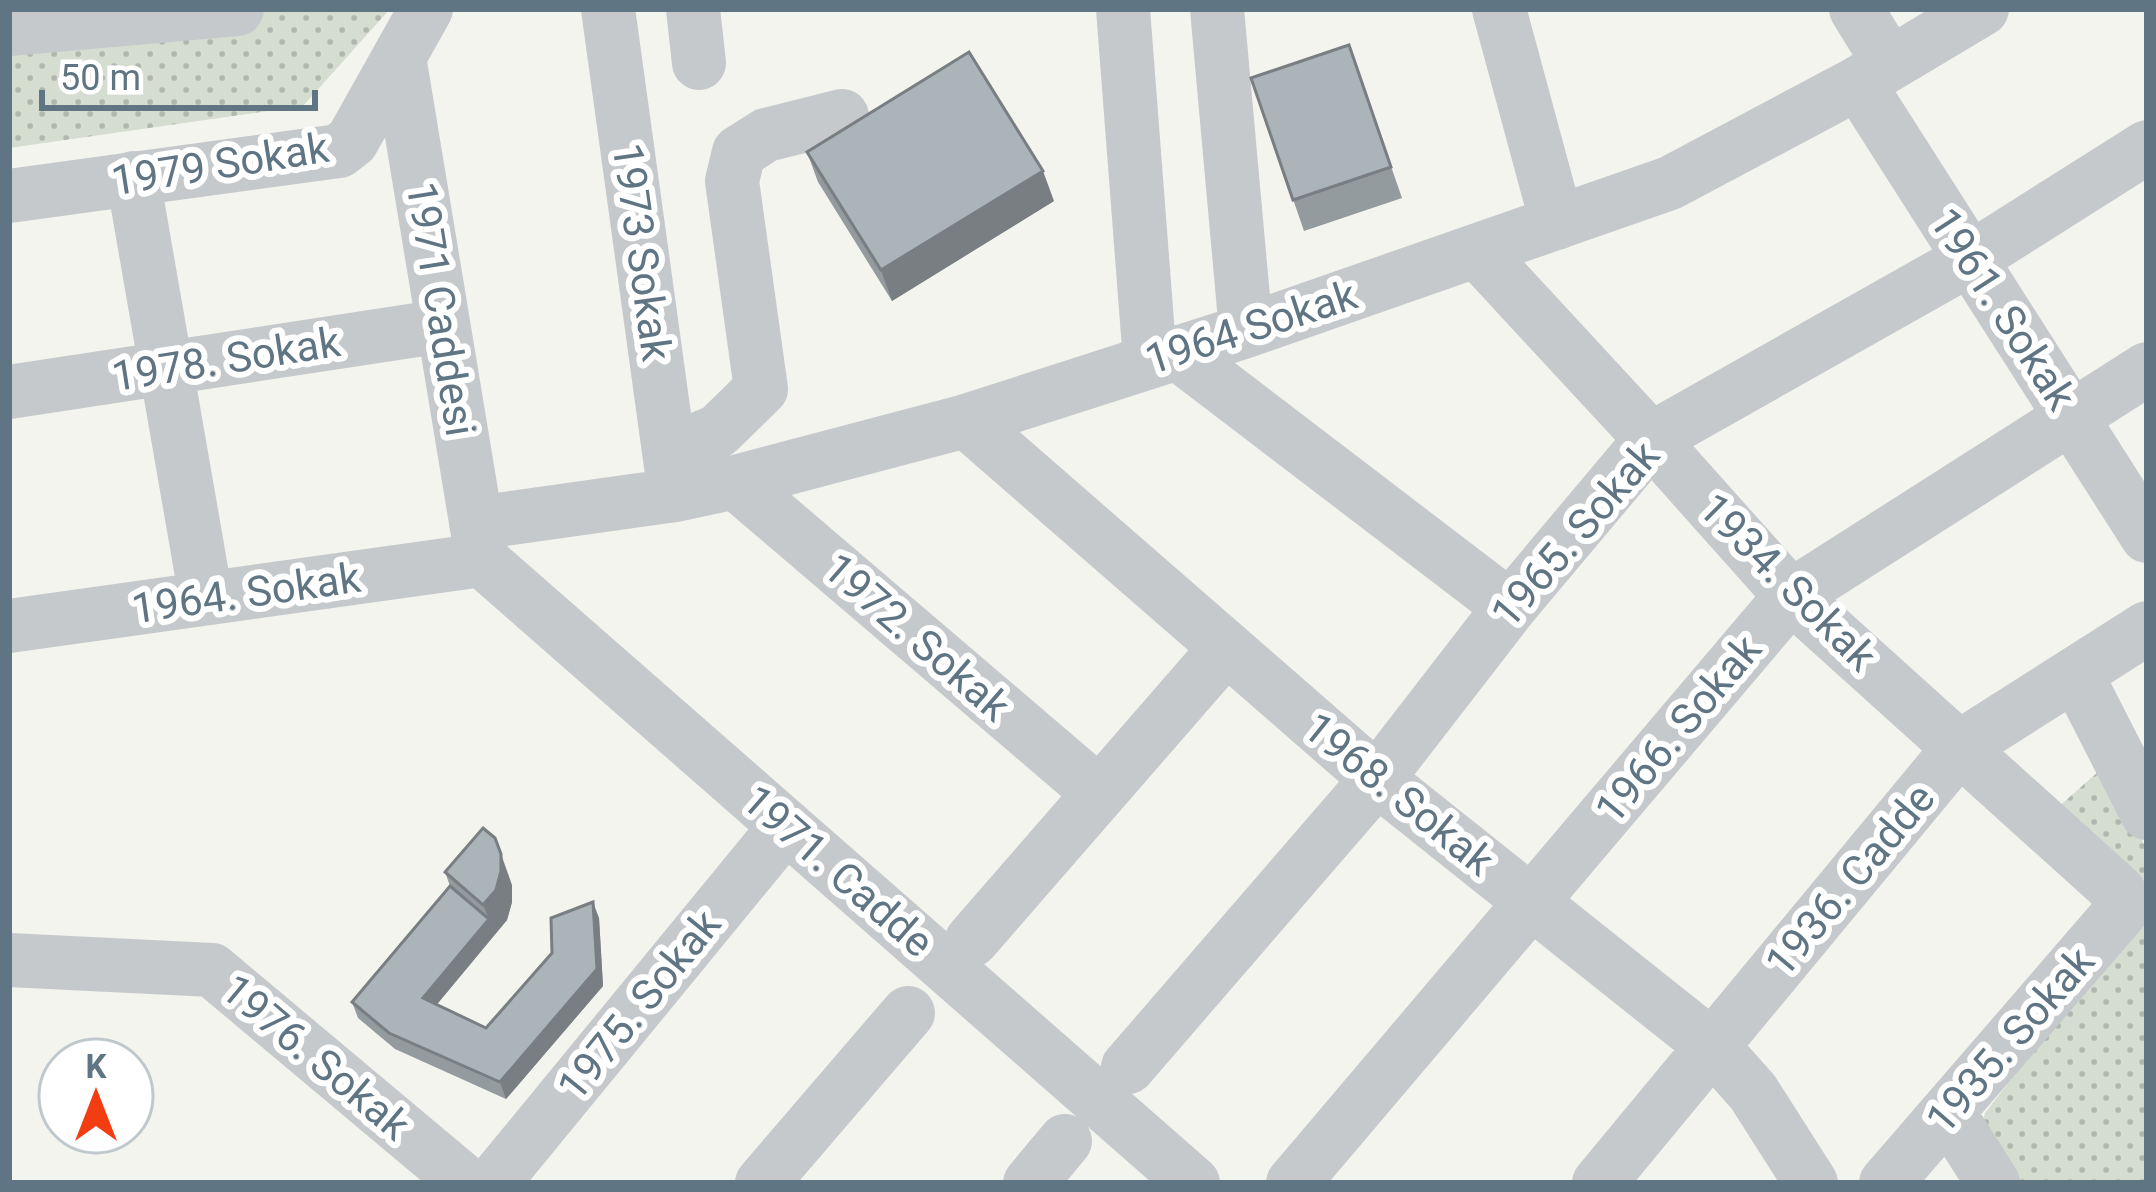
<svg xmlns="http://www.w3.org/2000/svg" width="2156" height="1192" font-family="Roboto,sans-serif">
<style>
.park{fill:url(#park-dots)}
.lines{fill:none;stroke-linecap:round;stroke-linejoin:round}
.minor{stroke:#c6c9cc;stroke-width:54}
.wall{fill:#939b9e}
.shaded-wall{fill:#787e81}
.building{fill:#abb4b8;stroke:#787e81;stroke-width:3}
.labels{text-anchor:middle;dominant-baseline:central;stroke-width:12;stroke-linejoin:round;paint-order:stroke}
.street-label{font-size:42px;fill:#607583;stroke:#fff}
</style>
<defs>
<pattern id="park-dots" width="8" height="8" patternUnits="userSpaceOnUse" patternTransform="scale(3)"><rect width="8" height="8" fill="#d5dcd0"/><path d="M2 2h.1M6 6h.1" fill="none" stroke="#b0b7ae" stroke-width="1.8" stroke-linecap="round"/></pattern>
</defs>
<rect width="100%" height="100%" fill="#f4f4ef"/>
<path class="park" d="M 232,9 L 390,9 L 303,106 L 9,148 L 9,28 Z
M 2107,764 L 2147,851 L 2147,1183 L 2009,1183 L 1981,1132 L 1985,1113 L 2136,917 L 2048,816 Z"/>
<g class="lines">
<path class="minor" d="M 608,9 L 675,495
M 693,9 L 699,63
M 1123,9 L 1150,361
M 1217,9 L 1246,331
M 1499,9 L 1557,223
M 1856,9 L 1890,64
M 9,29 L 237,9
M 399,57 L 482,558
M 1858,83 L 2147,536
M 133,178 L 206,598
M 9,196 L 339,151 L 352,141 L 426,9
M 1477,251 L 1651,439 L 1791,596 L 2119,892 L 2123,901 L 2122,910 L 1886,1183
M 1176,352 L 1510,607
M 9,392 L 443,326
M 966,421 L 1377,779 L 1712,1046 L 1753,1092 L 1811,1183
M 669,451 L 718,431 L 761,389 L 732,181 L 739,152 L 766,135 L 842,116
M 735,482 L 1099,793
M 476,523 L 675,495 L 735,482 L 966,421 L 1246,331 L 1670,183 L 1858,83 L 1982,9
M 482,560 L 1193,1183
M 9,626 L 482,560
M 2076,674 L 2147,813
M 972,940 L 1226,648
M 9,960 L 212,970 L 466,1183
M 1128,1067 L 1377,779 L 1510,607 L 1651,439 L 1970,259 L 2147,147
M 1948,1112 L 1993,1183
M 493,1183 L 786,826
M 762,1183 L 908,1013
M 1030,1183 L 1065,1141
M 1293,1183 L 1791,596 L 2147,369
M 1599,1183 L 1960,747 L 2147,628"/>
</g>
<path class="wall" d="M 1349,45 L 1402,198 L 1304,231 L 1251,78 Z
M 807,152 L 1054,201 L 892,301 L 818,182 Z
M 445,872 L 512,885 L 512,902 L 507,920 L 437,1004 L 486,1028 L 599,918 L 603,986 L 506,1099 L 395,1049 L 358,1018 L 352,1002 L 450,886 Z"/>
<path class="shaded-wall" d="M 1043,171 L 1054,201 L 892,301 L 881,270 Z
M 501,854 L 512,885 L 512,902 L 507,920 L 429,1014 L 423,998 L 489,919 L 483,905 Z
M 593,902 L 599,918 L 603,986 L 506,1099 L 500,1082 Z"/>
<path class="building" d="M 1349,45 L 1391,167 L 1293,200 L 1251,78 Z
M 969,52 L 1043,171 L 881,270 L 807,152 Z
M 483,828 L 495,838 L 501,854 L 501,871 L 496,890 L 483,905 L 445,872 Z
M 450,886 L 489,919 L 423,998 L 486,1028 L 552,953 L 551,918 L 593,902 L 597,969 L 500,1082 L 389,1033 L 352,1002 Z"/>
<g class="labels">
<g class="street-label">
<text transform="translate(220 164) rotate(-9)">1979 Sokak</text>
<text transform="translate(642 252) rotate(82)">1973 Sokak</text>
<text transform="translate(441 309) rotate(81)">1971 Caddesi</text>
<text transform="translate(2003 309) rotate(57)">1961. Sokak</text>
<text transform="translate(1251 327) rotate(-18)">1964 Sokak</text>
<text transform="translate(226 359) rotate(-9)">1978. Sokak</text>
<text transform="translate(1575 534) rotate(-49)">1965. Sokak</text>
<text transform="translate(1788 582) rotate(45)">1934. Sokak</text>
<text transform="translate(246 593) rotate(-8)">1964. Sokak</text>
<text transform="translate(917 637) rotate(41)">1972. Sokak</text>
<text transform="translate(1678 729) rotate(-50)">1966. Sokak</text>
<text transform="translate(1399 794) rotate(39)">1968. Sokak</text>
<text transform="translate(838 871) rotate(41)">1971. Cadde</text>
<text transform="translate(1850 880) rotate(-50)">1936. Cadde</text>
<text transform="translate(639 1005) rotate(-51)">1975. Sokak</text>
<text transform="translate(2010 1040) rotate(-49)">1935. Sokak</text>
<text transform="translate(316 1057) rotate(40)">1976. Sokak</text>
</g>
</g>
<rect width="2156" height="1192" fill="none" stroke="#607583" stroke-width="24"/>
<g transform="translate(96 1096)"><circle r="57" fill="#ffffff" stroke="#bfc8cd" stroke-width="3"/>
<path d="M0-9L21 45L0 30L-21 45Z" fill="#f23d12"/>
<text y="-18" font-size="33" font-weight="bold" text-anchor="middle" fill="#607583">K</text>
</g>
<path d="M42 90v18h273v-18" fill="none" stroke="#607583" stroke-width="6"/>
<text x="60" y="90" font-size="36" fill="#607583" stroke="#ffffff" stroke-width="9" paint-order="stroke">50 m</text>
</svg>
